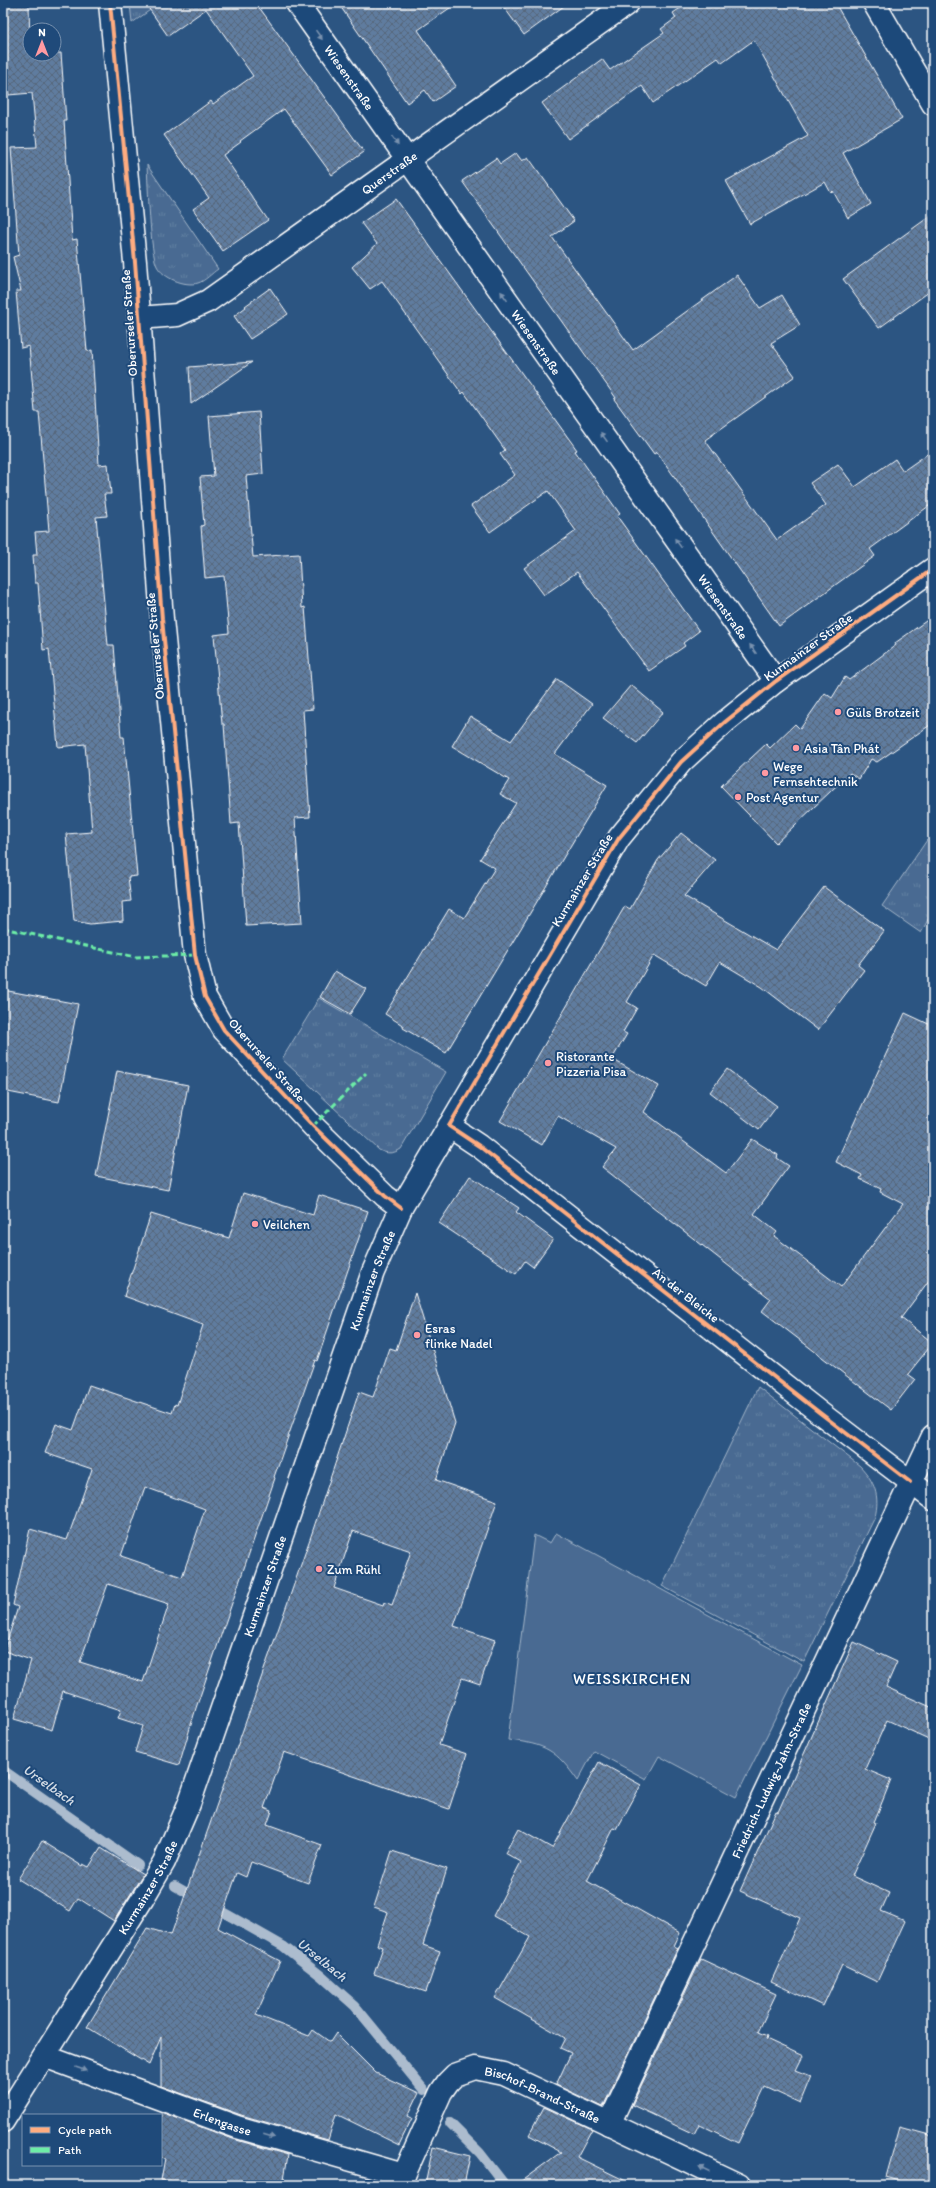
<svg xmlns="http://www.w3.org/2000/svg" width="936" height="2188" font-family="Itim,sans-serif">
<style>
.grass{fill:#486b92;stroke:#a4b5c8}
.park{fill:url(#park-tufts);stroke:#a4b5c8}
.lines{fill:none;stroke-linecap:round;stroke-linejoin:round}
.stream{stroke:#acbcce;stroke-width:10}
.building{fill:url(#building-cross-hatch);stroke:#fff;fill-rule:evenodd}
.street-casing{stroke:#fff;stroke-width:25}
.secondary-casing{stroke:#fff;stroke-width:25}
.street{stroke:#1f4a7a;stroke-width:22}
.secondary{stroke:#1f4a7a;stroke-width:22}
.quiet{stroke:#6deda7;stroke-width:3;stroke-dasharray:6 3;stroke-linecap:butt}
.cycleway-casing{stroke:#1f4a7a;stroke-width:6}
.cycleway{stroke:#ffac80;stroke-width:4}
.oneway{fill:#7992af}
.poi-dot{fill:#ff9aa2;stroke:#1f4a7a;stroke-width:1.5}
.labels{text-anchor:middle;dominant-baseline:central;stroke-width:4;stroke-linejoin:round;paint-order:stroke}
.street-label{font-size:13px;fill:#fff;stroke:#1f4a7a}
.poi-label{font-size:13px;fill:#fff;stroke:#1f4a7a;text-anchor:start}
.water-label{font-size:14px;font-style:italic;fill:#d5dde6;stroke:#1f4a7a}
.quarter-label{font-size:15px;letter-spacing:1px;fill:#fff;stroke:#1f4a7a}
</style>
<defs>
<pattern id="park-tufts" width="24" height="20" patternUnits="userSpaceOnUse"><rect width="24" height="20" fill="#486b92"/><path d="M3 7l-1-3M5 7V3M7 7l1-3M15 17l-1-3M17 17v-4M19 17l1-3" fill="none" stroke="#6381a2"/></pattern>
<pattern id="building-cross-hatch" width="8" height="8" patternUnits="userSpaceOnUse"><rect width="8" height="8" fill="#5e7c9f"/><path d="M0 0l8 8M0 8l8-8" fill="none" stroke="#56667a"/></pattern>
</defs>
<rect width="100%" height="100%" fill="#2c5582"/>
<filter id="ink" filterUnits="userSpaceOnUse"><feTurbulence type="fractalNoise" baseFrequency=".025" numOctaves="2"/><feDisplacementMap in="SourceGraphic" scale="8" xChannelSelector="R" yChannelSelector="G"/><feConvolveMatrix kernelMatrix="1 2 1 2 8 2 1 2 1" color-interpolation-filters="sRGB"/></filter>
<g filter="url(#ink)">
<path class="grass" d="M 556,1533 L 802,1665 L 736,1797 L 659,1756 L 646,1779 L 594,1751 L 578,1781 C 556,1750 546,1744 508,1740 L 534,1535 L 550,1543 Z"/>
<path class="park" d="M 130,3 L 160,3 L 132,23 Z
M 147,165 L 218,269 C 212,273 205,281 198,283 C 185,287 163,278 157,266 C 150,253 148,183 147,165 Z
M 927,840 L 933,844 L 933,910 L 921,933 L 882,906 Z
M 319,998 L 446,1072 L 401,1149 C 393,1154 387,1154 379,1150 L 282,1059 Z
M 758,1387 L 860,1466 C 875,1482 880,1496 875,1517 L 804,1662 L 662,1586 Z"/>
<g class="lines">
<path class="stream" d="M 3,1770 L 138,1865
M 175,1886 L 198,1899
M 212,1906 L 283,1946 L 320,1975 L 355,2006 L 424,2090
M 450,2123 L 480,2153 L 505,2185"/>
</g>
<path class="building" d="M 3,3 L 29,3 L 30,54 L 61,53 L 66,121 L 64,121 L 72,240 L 77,239 L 87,351 L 92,350 L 99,465 L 108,464 L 111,494 L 104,494 L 107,516 L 96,517 L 108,645 L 114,645 L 121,737 L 124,737 L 137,876 L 128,877 L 131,901 L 122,902 L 123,921 L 90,924 L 74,921 L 66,834 L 92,832 L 85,744 L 58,747 L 49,649 L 43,650 L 38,583 L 35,583 L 33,555 L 37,555 L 35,532 L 49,531 L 39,412 L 35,412 L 29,346 L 21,348 L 16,291 L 21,291 L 13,257 L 19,255 L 11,148 L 37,147 L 32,93 L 8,95 L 5,55 L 3,56 Z
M 145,3 L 256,3 L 364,152 L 332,175 L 284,109 L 240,141 L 241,142 L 223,155 L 268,220 L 223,251 L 193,209 L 209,198 L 164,135 L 211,101 L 213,104 L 253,76 L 206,9 L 168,36 Z
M 338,3 L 457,3 L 418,30 L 456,86 L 433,102 L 425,90 L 407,103 Z
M 501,3 L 568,3 L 524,35 Z
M 688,3 L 835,3 L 902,119 L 843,153 L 871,204 L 848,218 L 833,191 L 831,193 L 825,182 L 750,224 L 726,181 L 808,136 L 754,40 L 722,63 L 718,58 L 653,103 L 642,86 L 568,139 L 542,103 L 602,59 L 610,70 L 664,33 L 661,29 L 676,18 L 673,13 Z
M 516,153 L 522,161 L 528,157 L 574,221 L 552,237 L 633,350 L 737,275 L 760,308 L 782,295 L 800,325 L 771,343 L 795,376 L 705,440 L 777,540 L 826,505 L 810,483 L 838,464 L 855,487 L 895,459 L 903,471 L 933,450 L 933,503 L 870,549 L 875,556 L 779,626 L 657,452 L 654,454 L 614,399 L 616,398 L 462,181 L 496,158 L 500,164 Z
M 396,199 L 577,450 L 575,451 L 620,514 L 617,516 L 699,631 L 683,643 L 685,646 L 649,671 L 577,572 L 544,595 L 524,568 L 576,531 L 548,491 L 490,532 L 471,506 L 515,475 L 500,454 L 505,450 L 464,392 L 462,394 L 382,281 L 370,289 L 352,267 L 377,244 L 361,223 Z
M 933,214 L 933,289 L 879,328 L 843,279 Z
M 270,288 L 288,314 L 250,339 L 234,316 L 246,307 L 245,306 Z
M 252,362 L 191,404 L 189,367 Z
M 259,412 L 263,474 L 246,476 L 253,557 L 299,554 L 302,608 L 305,607 L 313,709 L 303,710 L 310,817 L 295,818 L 302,923 L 246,926 L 239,823 L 231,824 L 224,724 L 222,724 L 214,635 L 229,633 L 224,576 L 205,578 L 201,526 L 204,525 L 200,477 L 214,476 L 209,416 Z
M 933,616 L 933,723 L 877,762 L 871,759 L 859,779 L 850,773 L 776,843 L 721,786 L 766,744 L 770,748 L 795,724 L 800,729 L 825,693 L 832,698 L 845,677 L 849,680 L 896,645 L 895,643 Z
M 557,679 L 592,704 L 555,754 L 607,785 L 446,1053 L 403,1028 L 404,1026 L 385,1014 L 449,909 L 464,918 L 495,868 L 480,859 L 516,803 L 500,794 L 509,780 L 452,746 L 470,716 L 511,741 Z
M 631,685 L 663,712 L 637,743 L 603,718 Z
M 681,833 L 715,860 L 684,896 L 776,950 L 824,887 L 884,931 L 858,965 L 864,970 L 818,1030 L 762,987 L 720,962 L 706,986 L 654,955 L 627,1002 L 637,1008 L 623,1032 L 627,1034 L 612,1059 L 659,1086 L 644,1112 L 726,1173 L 752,1139 L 778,1155 L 777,1158 L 789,1166 L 754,1214 L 777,1232 L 774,1236 L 841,1287 L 903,1204 L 880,1192 L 881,1189 L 860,1179 L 862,1175 L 836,1162 L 905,1013 L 933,1026 L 933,1275 L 901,1318 L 933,1343 L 908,1374 L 915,1379 L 891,1410 L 762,1311 L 771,1299 L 602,1167 L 616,1149 L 558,1116 L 542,1145 L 500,1121 L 625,906 L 630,909 L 658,860 Z
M 335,971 L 366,989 L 350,1014 L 320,997 Z
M 3,990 L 78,1004 L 59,1102 L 3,1091 Z
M 727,1069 L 777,1106 L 759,1130 L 710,1092 Z
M 117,1071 L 188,1085 L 168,1190 L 96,1176 Z
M 470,1176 L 519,1208 L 516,1212 L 553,1239 L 533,1267 L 525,1261 L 516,1274 L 439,1223 Z
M 243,1193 L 313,1215 L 319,1195 L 368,1211 L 317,1361 L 315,1360 L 274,1477 L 275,1478 L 196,1708 L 179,1765 L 135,1752 L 143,1726 L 118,1718 L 121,1710 L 63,1691 L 52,1730 L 14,1719 L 31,1660 L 4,1651 L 18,1607 L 13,1605 L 30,1529 L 67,1540 L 92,1469 L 45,1453 L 56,1424 L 73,1430 L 89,1385 L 172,1413 L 175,1404 L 177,1405 L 203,1325 L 124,1296 L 151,1214 L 229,1238 ZM 145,1487 L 205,1509 L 182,1577 L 121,1556 ZM 108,1584 L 169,1604 L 143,1682 L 80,1662 Z
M 415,1293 L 455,1423 L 436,1480 L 497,1501 L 454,1626 L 495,1640 L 480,1684 L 462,1678 L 439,1745 L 467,1754 L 449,1809 L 284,1752 L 264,1808 L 272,1811 L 267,1825 L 322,1845 L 308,1883 L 251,1862 L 246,1877 L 237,1873 L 218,1928 L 280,1961 L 256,2015 L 309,2036 L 313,2030 L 330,2042 L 336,2033 L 376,2073 L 419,2093 L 408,2116 L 412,2118 L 399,2145 L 336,2114 L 328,2140 L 241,2115 L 161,2086 L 161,2037 L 149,2065 L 87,2027 L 147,1928 L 171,1935 L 311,1536 L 359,1392 L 373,1397 L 390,1348 L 396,1350 ZM 353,1531 L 411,1551 L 392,1605 L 384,1602 L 383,1605 L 334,1588 Z
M 854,1642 L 897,1662 L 886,1687 L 933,1708 L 933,1741 L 887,1720 L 865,1769 L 891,1780 L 874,1822 L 876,1823 L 852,1876 L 889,1893 L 881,1911 L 905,1921 L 877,1982 L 842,1965 L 823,2006 L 771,1982 L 800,1918 L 740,1891 L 776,1811 L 778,1812 Z
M 599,1762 L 641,1785 L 617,1829 L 614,1828 L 587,1881 L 680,1933 L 674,1946 L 678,1948 L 603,2107 L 556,2085 L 571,2053 L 560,2048 L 565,2038 L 495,1998 L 530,1937 L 493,1916 L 521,1862 L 505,1853 L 518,1829 L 552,1848 Z
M 42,1841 L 82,1866 L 83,1864 L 89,1867 L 101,1848 L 143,1874 L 114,1921 L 78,1898 L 70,1911 L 18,1879 Z
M 392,1851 L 447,1869 L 423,1945 L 440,1951 L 426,1992 L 374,1974 L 383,1947 L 377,1945 L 388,1912 L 374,1907 Z
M 701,1959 L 776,1994 L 758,2032 L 767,2036 L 766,2039 L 803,2056 L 796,2070 L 811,2076 L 800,2103 L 765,2087 L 738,2143 L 699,2124 L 694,2134 L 632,2105 Z
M 544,2107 L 592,2129 L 577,2157 L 634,2185 L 516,2185 L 561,2152 L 529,2135 Z
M 161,2112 L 233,2139 L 288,2155 L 283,2185 L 183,2185 L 184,2183 L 161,2180 L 165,2158 L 161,2157 Z
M 900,2127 L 933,2136 L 933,2185 L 913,2185 L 886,2177 Z
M 433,2147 L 470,2156 L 464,2185 L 425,2185 Z"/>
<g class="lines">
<g class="street-casing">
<g id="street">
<path d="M 110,3 L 135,262 L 162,619 L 195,955 L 205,997 L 224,1030 L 313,1126 L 385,1196 L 401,1208"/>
<path id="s1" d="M 297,3 L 776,681"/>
<path d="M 874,3 L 933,104"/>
<path id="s2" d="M 139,318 L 177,315 L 208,301 L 628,3"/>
<path d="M 449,1126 L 479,1146 L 820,1413 L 933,1499"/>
<path id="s3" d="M 44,2056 L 237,2127 L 404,2175"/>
<path id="s4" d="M 609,2124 L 933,1436"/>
<path id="s5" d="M 402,2185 L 404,2175 L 441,2092 L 448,2082 L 455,2075 L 475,2068 L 504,2074 L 739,2185"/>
</g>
</g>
<g class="secondary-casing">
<g id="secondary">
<path id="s6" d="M 3,2121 L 143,1898 L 164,1862 L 189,1804 L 373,1272 L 401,1208 L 619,838 L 681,762 L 725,722 L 776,681 L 933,569"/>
</g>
</g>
<use href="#street" class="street"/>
<use href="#secondary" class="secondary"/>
<path class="quiet" d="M 3,928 L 136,957 L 195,955
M 313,1126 L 366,1073"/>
<g class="cycleway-casing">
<path id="cycleway" d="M 110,3 L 135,262 L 162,619 L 195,955 L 205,997 L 224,1030 L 313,1126 L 385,1196 L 401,1208
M 910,1482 L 820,1413 L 479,1146 L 449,1126 L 619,838 L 681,762 L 725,722 L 776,681 L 933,569"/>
</g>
<use href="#cycleway" class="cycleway"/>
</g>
<defs><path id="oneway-solid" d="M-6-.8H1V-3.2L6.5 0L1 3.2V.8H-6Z"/></defs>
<g class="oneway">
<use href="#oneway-solid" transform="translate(319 35) rotate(55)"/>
<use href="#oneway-solid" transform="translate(395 141) rotate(55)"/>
<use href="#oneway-solid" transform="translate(504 296) rotate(-125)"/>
<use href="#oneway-solid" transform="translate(604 437) rotate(-125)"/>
<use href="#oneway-solid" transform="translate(678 543) rotate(-125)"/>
<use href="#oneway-solid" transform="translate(753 649) rotate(-125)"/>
<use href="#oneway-solid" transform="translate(81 2069) rotate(20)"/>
<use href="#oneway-solid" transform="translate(269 2136) rotate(16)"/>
<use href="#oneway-solid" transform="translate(704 2169) rotate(-155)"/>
</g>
</g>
<g class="poi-dot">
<circle cx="838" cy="712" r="4"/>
<circle cx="796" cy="748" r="4"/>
<circle cx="765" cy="773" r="4"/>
<circle cx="738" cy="797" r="4"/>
<circle cx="548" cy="1063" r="4"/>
<circle cx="255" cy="1224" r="4"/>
<circle cx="417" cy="1335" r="4"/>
<circle cx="319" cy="1569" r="4"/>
</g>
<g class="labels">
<g class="street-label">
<text stroke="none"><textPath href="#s1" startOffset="91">Wiesenstraße</textPath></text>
<text stroke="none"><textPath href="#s2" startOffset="294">Querstraße</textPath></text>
<text transform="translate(129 323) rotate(-94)">Oberurseler Straße</text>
<text stroke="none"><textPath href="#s1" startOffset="415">Wiesenstraße</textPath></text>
<text stroke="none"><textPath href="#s1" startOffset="739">Wiesenstraße</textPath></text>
<text transform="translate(155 646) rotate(-95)">Oberurseler Straße</text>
<text transform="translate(808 647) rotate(-36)">Kurmainzer Straße</text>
<text transform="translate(582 880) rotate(-59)">Kurmainzer Straße</text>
<text transform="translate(267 1060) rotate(48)">Oberurseler Straße</text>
<text stroke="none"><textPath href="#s6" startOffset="923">Kurmainzer Straße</textPath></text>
<text transform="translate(686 1295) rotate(38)">An der Bleiche</text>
<text stroke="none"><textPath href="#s6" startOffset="599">Kurmainzer Straße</textPath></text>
<text stroke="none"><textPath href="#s4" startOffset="380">Friedrich-Ludwig-Jahn-Straße</textPath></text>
<text stroke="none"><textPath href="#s6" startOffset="275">Kurmainzer Straße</textPath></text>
<text stroke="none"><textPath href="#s5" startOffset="217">Bischof-Brand-Straße</textPath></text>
<text stroke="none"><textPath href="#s3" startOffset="190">Erlengasse</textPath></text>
</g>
<g class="poi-label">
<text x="846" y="712">Güls Brotzeit</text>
<text x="804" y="748">Asia Tân Phát</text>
<text x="773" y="766">Wege<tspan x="773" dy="15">Fernsehtechnik</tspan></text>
<text x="746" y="797">Post Agentur</text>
<text x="556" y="1056">Ristorante<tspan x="556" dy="15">Pizzeria Pisa</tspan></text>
<text x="263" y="1224">Veilchen</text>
<text x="425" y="1328">Esras<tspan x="425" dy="15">flinke Nadel</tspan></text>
<text x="327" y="1569">Zum Rühl</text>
</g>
<g class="water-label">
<text transform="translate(49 1785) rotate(35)">Urselbach</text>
<text transform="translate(322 1960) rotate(39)">Urselbach</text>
</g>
<g class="quarter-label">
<text x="632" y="1679">WEISSKIRCHEN</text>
</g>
</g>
<rect width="936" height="2188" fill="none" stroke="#1f4a7a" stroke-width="16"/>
<rect x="8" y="8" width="920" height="2172" fill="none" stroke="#fff" stroke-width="1.5" filter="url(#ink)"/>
<rect x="22" y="2114" width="140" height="52" fill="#1f4a7a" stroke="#7992af"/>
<rect x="30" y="2127" width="20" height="6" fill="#ffac80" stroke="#7992af"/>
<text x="58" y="2134" font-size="12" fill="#ffffff">Cycle path</text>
<rect x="30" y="2147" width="20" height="6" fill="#6deda7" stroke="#7992af"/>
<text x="58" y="2154" font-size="12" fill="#ffffff">Path</text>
<g transform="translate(42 42)"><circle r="19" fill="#1f4a7a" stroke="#7992af"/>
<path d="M0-3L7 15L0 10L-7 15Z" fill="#ff9aa2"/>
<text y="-6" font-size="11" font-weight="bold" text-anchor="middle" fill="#ffffff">N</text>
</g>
</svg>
